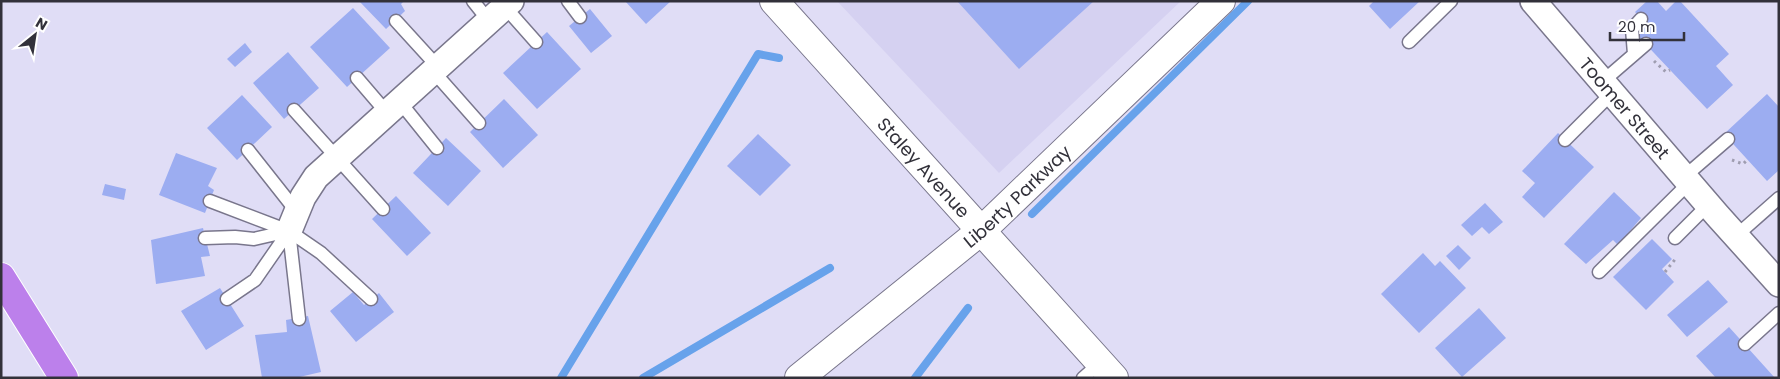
<svg xmlns="http://www.w3.org/2000/svg" width="1780" height="379" font-family="Poppins,sans-serif">
<style>
.built{fill:#d5d1f1}
.lines{fill:none;stroke-linecap:round;stroke-linejoin:round}
.stream{stroke:#67a2eb;stroke-width:8}
.building{fill:#9cadf1}
.lane-casing{stroke:#79768c;stroke-width:15}
.street-casing{stroke:#79768c;stroke-width:28}
.secondary-casing{stroke:#79768c;stroke-width:30}
.highway-casing{stroke:#fff;stroke-width:30}
.path{stroke:#9f9db0;stroke-width:3;stroke-dasharray:2.5 4;stroke-linecap:butt}
.lane{stroke:#fff;stroke-width:12}
.street{stroke:#fff;stroke-width:25}
.secondary{stroke:#fff;stroke-width:28}
.highway{stroke:#bc80eb;stroke-width:28}
.labels{text-anchor:middle;dominant-baseline:central;stroke-width:4.5;stroke-linejoin:round;paint-order:stroke}
.street-label{font-size:18px;fill:#32313a;stroke:#fff}
</style>
<rect width="100%" height="100%" fill="#e0ddf6"/>
<path class="built" d="M 837,1 L 1181,1 L 999,173 Z"/>
<g class="lines">
<path class="stream" d="M 1032,214 L 1248,1
M 561,378 L 758,54 L 779,58
M 643,378 L 830,268
M 915,378 L 968,308"/>
</g>
<path class="building" d="M 359,1 L 404,1 L 401,4 L 405,11 L 386,29 Z
M 625,1 L 671,1 L 646,24 Z
M 957,1 L 1094,1 L 1019,69 Z
M 1374,1 L 1420,1 L 1390,29 L 1369,6 Z
M 1647,1 L 1657,1 L 1666,11 L 1676,1 L 1680,1 L 1729,54 L 1716,66 L 1733,85 L 1707,109 L 1637,35 L 1648,25 L 1635,12 Z
M 353,8 L 390,48 L 347,87 L 310,47 Z
M 590,9 L 612,36 L 591,53 L 569,26 Z
M 547,32 L 581,69 L 537,109 L 503,73 Z
M 245,43 L 252,52 L 235,67 L 227,59 Z
M 288,52 L 319,88 L 284,119 L 253,83 Z
M 1767,94 L 1779,107 L 1779,170 L 1767,181 L 1724,134 Z
M 242,95 L 272,127 L 237,160 L 207,128 Z
M 504,99 L 538,135 L 503,168 L 470,132 Z
M 1558,133 L 1594,167 L 1544,218 L 1522,197 L 1535,183 L 1522,171 Z
M 758,134 L 791,165 L 760,196 L 727,166 Z
M 446,138 L 481,171 L 448,206 L 413,173 Z
M 176,153 L 217,168 L 208,186 L 214,190 L 205,213 L 159,195 Z
M 105,184 L 126,189 L 124,200 L 102,195 Z
M 1614,192 L 1641,218 L 1618,245 L 1613,240 L 1586,264 L 1564,244 Z
M 396,196 L 431,233 L 407,256 L 372,219 Z
M 1485,203 L 1503,222 L 1489,234 L 1482,227 L 1472,236 L 1461,225 Z
M 203,228 L 210,256 L 201,257 L 205,276 L 156,284 L 151,240 Z
M 1652,239 L 1672,259 L 1662,269 L 1674,282 L 1646,310 L 1613,277 Z
M 1458,245 L 1471,258 L 1459,270 L 1446,256 Z
M 1423,253 L 1435,266 L 1440,261 L 1466,288 L 1419,333 L 1381,294 Z
M 1708,280 L 1728,302 L 1687,337 L 1667,315 Z
M 220,288 L 244,326 L 206,350 L 181,311 Z
M 353,292 L 364,305 L 379,293 L 394,312 L 356,342 L 330,311 Z
M 1479,308 L 1506,338 L 1462,377 L 1435,348 Z
M 308,316 L 321,372 L 295,378 L 262,378 L 255,335 L 287,332 L 286,320 Z
M 1729,327 L 1775,378 L 1716,378 L 1696,356 Z"/>
<g class="lines">
<g class="lane-casing">
<path id="lane" d="M 473,1 L 489,21
M 568,1 L 580,17
M 505,7 L 536,42
M 396,21 L 438,67
M 1409,42 L 1451,1
M 1634,54 L 1632,29 L 1641,19
M 433,71 L 479,123
M 357,78 L 387,113
M 1602,82 L 1646,44
M 400,102 L 437,148
M 294,110 L 383,209
M 1565,140 L 1612,93
M 248,150 L 297,212
M 1684,177 L 1728,139
M 210,201 L 289,231 L 321,253 L 371,299
M 289,231 L 299,319
M 1736,236 L 1779,198
M 205,238 L 235,237 L 254,239 L 289,231
M 1675,238 L 1708,205
M 1599,272 L 1689,183
M 227,299 L 255,280 L 289,231
M 1745,344 L 1779,313
M 1083,378 L 1100,363"/>
</g>
<g class="street-casing">
<g id="street">
<path id="s1" d="M 1533,1 L 1717,215 L 1779,284"/>
<path d="M 289,231 L 303,197 L 316,177 L 511,1"/>
</g>
</g>
<g class="secondary-casing">
<g id="secondary">
<path id="s2" d="M 774,1 L 1114,378"/>
<path id="s3" d="M 799,378 L 982,230 L 1221,1"/>
</g>
</g>
<g class="highway-casing">
<path id="highway" d="M 1,277 L 64,378"/>
</g>
<path class="path" d="M 1654,61 L 1666,72 L 1670,70
M 1732,160 L 1743,164 L 1747,160
M 1665,272 L 1677,257"/>
<use href="#lane" class="lane"/>
<use href="#street" class="street"/>
<use href="#secondary" class="secondary"/>
<use href="#highway" class="highway"/>
</g>
<g class="labels">
<g class="street-label">
<text stroke="none"><textPath href="#s1" startOffset="141">Toomer Street</textPath></text>
<text stroke="none"><textPath href="#s2" startOffset="224">Staley Avenue</textPath></text>
<text stroke="none"><textPath href="#s3" startOffset="284">Liberty Parkway</textPath></text>
</g>
</g>
<rect width="1780" height="379" fill="none" stroke="#32313a" stroke-width="5"/>
<g transform="translate(35 35) rotate(30)" stroke="#ffffff" stroke-width="4" paint-order="stroke">
<path d="M0-4L9 19L0 12L-9 19Z" fill="#32313a"/>
<text y="-8" font-size="14" font-weight="bold" text-anchor="middle" fill="#32313a">N</text>
</g>
<path d="M1610 32v8h74v-8" fill="none" stroke="#32313a" stroke-width="2.5"/>
<text x="1618" y="32" font-size="15" fill="#32313a" stroke="#ffffff" stroke-width="4" paint-order="stroke">20 m</text>
</svg>
